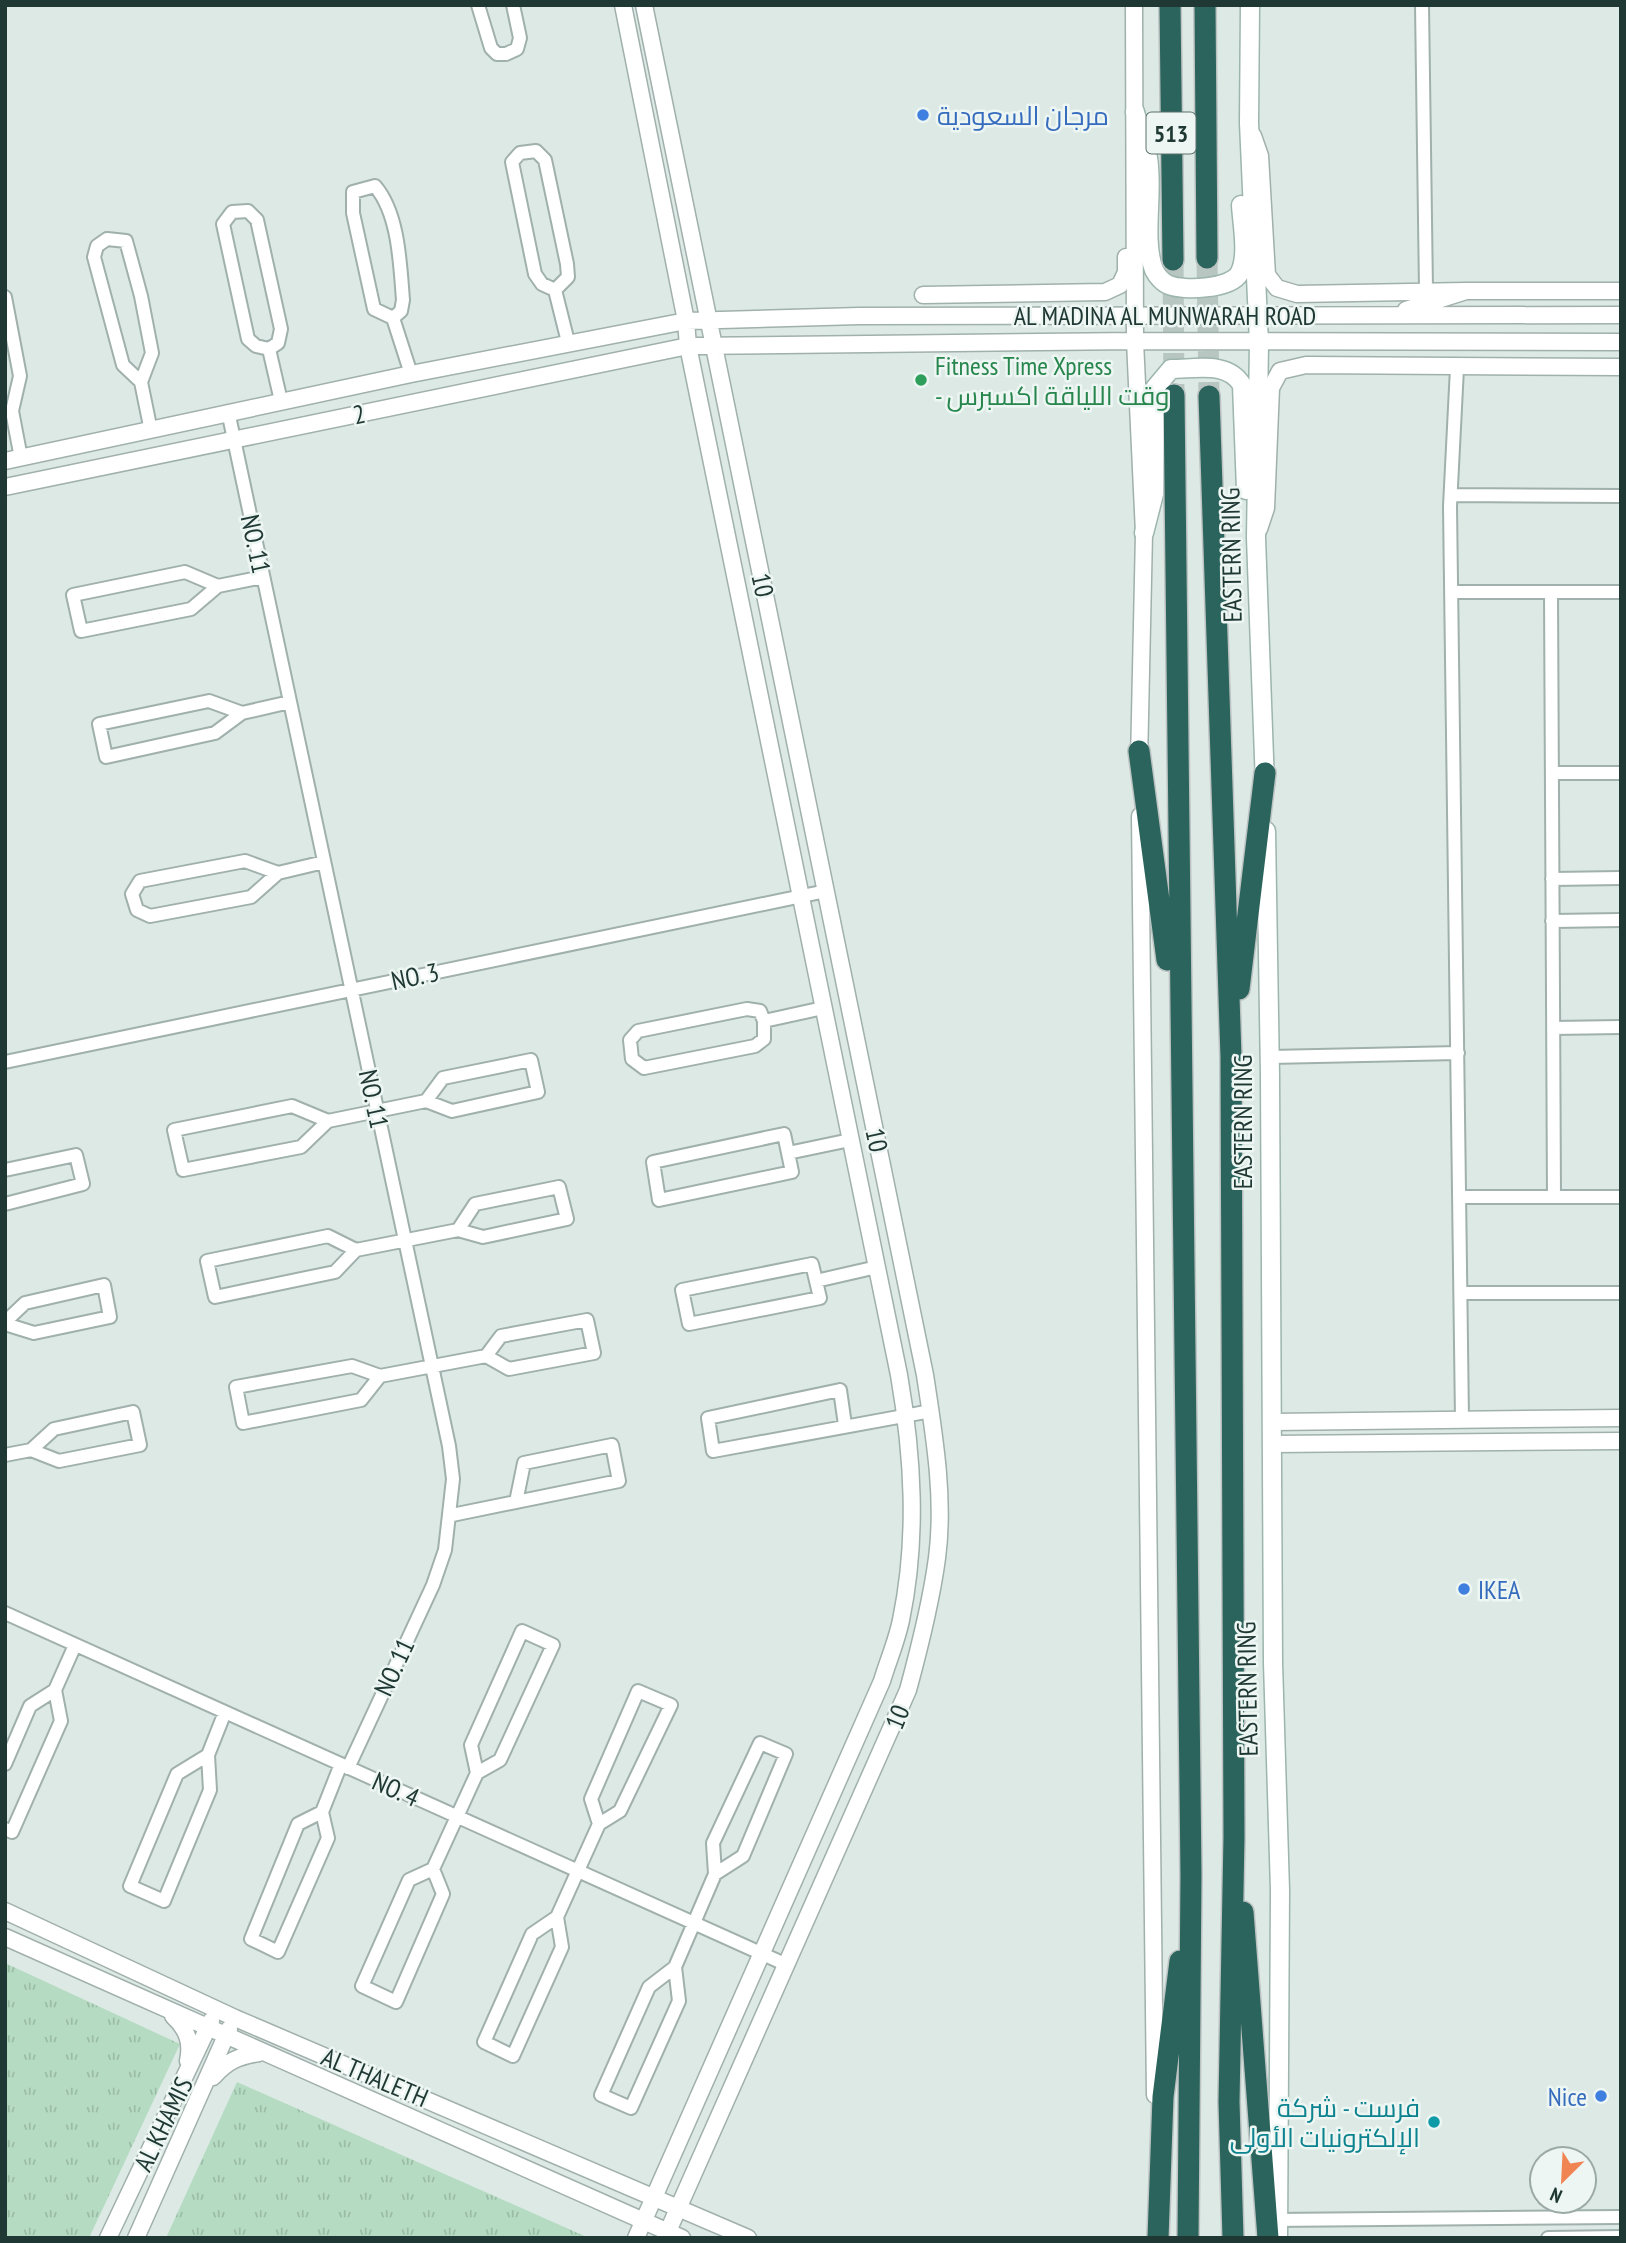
<svg xmlns="http://www.w3.org/2000/svg" width="1626" height="2243" font-family="'PT Sans Narrow',Cairo,sans-serif">
<style>
.grass{fill:url(#grass-tufts)}
.lines{fill:none;stroke-linecap:round;stroke-linejoin:round}
.motorway-tunnel{stroke:#b7c6c1;stroke-width:21;stroke-dasharray:21 10;stroke-linecap:butt}
.minor-casing{stroke:#a0b0ac;stroke-width:16}
.tertiary-casing{stroke:#a0b0ac;stroke-width:19}
.secondary-casing{stroke:#9cb5ad;stroke-width:21}
.motorway-casing{stroke:#bcc3c2;stroke-width:24}
.minor{stroke:#fff;stroke-width:12}
.tertiary{stroke:#fff;stroke-width:16}
.secondary{stroke:#fff;stroke-width:18}
.motorway{stroke:#2b645c;stroke-width:21}
.shop-dot{fill:#3f7fe0;stroke:#edf6f2;stroke-width:2.5}
.leisure-dot{fill:#2e9e5b;stroke:#edf6f2;stroke-width:2.5}
.culture-dot{fill:#0f9aa8;stroke:#edf6f2;stroke-width:2.5}
.labels{text-anchor:middle;dominant-baseline:central;stroke-width:5;stroke-linejoin:round;paint-order:stroke}
.shield{fill:#edf6f2;stroke:#5d716c;stroke-width:2}
.shield-label{font-size:24px;font-weight:bold;fill:#1f3833}
.shop-label{font-size:26px;fill:#366cbe;stroke:#edf6f2;text-anchor:start}
.street-label{font-size:26px;fill:#1f3833;stroke:#edf6f2}
.leisure-label{font-size:26px;fill:#27864d;stroke:#edf6f2;text-anchor:start}
.culture-label{font-size:26px;fill:#0d838f;stroke:#edf6f2;text-anchor:end}
</style>
<defs>
<pattern id="grass-tufts" width="24" height="20" patternUnits="userSpaceOnUse" patternTransform="scale(1.75)"><rect width="24" height="20" fill="#b5dbc2"/><path d="M3 7l-1-3M5 7V3M7 7l1-3M15 17l-1-3M17 17v-4M19 17l1-3" fill="none" stroke="#9bbda7"/></pattern>
</defs>
<rect width="100%" height="100%" fill="#dde9e5"/>
<path class="grass" d="M 5,1963 L 180,2044 L 89,2238 L 5,2238 Z
M 237,2082 L 589,2238 L 166,2238 Z"/>
<g class="lines">
<path class="motorway-tunnel" d="M 1207,258 L 1209,396
M 1173,260 L 1174,395"/>
<g class="minor-casing">
<path id="minor" d="M 478,5 L 491,48 L 497,54 L 506,54 L 517,49 L 520,38 L 513,5
M 1422,5 L 1426,290
M 555,290 L 542,284 L 535,274 L 512,162 L 520,153 L 536,151 L 545,160 L 567,264 L 568,277 L 555,290 L 568,342
M 5,297 L 20,376 L 12,411 L 21,458
M 393,318 L 374,309 L 353,213 L 353,192 L 375,186 C 399,214 400,264 403,300 L 401,311 L 393,318 L 411,374
M 269,349 L 256,346 L 248,339 L 223,224 L 232,212 L 248,211 L 257,220 L 281,329 L 278,343 L 269,349 L 281,401
M 1457,368 L 1450,506 L 1462,1420
M 141,382 L 123,365 L 94,257 L 97,246 L 107,239 L 126,241 L 141,296 L 152,353 L 141,382 L 151,431
M 229,416 L 449,1446 L 453,1479 L 445,1550 L 433,1585 L 348,1768
M 1451,495 L 1621,496
M 218,586 L 185,572 L 73,595 L 81,631 L 191,609 L 218,586 L 263,577
M 1451,592 L 1621,592
M 1551,592 L 1554,1197
M 242,713 L 209,701 L 99,724 L 106,757 L 215,733 L 242,713 L 290,702
M 1552,773 L 1621,773
M 278,873 L 245,861 L 140,881 L 132,894 L 137,910 L 150,916 L 251,897 L 278,873 L 324,862
M 1552,879 L 1621,878
M 1552,921 L 1621,920
M 764,1021 L 764,1039 L 755,1046 L 644,1068 L 632,1059 L 630,1040 L 638,1031 L 747,1009 L 760,1011 L 764,1021 L 823,1008
M 1553,1028 L 1621,1027
M 1270,1057 L 1458,1053
M 5,1062 L 826,891
M 328,1121 L 292,1106 L 174,1130 L 183,1170 L 301,1147 L 328,1121 L 426,1101 L 452,1111 L 538,1092 L 531,1060 L 443,1078 L 426,1101
M 788,1153 L 792,1172 L 659,1200 L 653,1162 L 784,1134 L 788,1153 L 850,1140
M 5,1170 L 76,1155 L 83,1184 L 5,1204
M 1460,1197 L 1621,1197
M 356,1250 L 328,1236 L 207,1261 L 215,1297 L 335,1272 L 356,1250 L 458,1230 L 483,1237 L 567,1219 L 559,1187 L 475,1204 L 458,1230
M 816,1281 L 820,1298 L 689,1324 L 682,1290 L 812,1264 L 816,1281 L 877,1267
M 1461,1293 L 1621,1293
M 5,1322 L 25,1303 L 104,1285 L 110,1317 L 34,1333 L 5,1324
M 380,1376 L 352,1366 L 236,1387 L 243,1423 L 361,1400 L 380,1376 L 486,1356 L 509,1369 L 594,1353 L 587,1320 L 501,1336 L 486,1356
M 845,1425 L 840,1390 L 708,1418 L 713,1451 L 931,1411
M 5,1455 L 31,1450 L 59,1461 L 140,1445 L 133,1412 L 54,1429 L 31,1450
M 452,1515 L 619,1481 L 612,1445 L 524,1463 L 516,1502
M 5,1613 L 787,1965
M 208,1755 L 177,1774 L 130,1886 L 164,1901 L 210,1790 L 208,1755 L 225,1712
M 5,1764 L 30,1706 L 55,1690 L 75,1645
M 322,1812 L 298,1824 L 251,1939 L 278,1952 L 328,1838 L 322,1812 L 341,1764
M 5,1829 L 12,1832 L 61,1721 L 55,1690
M 433,1869 L 409,1880 L 362,1986 L 396,2002 L 443,1894 L 433,1869 L 477,1773 L 471,1745 L 522,1631 L 553,1645 L 500,1760 L 477,1773
M 557,1917 L 532,1934 L 484,2042 L 513,2056 L 562,1947 L 557,1917 L 599,1824 L 591,1799 L 638,1691 L 671,1705 L 620,1811 L 599,1824
M 675,1967 L 649,1987 L 601,2095 L 631,2108 L 679,2001 L 675,1967 L 715,1874 L 713,1843 L 760,1743 L 786,1754 L 743,1856 L 715,1874
M 1271,2220 L 1621,2217
M 1548,2238 L 1621,2237"/>
</g>
<g class="tertiary-casing">
<path id="tertiary" d="M 623,5 L 686,321 L 688,346 L 899,1375 C 913,1456 918,1538 901,1620 C 897,1640 888,1661 882,1681 L 636,2238
M 644,5 L 925,1375 C 934,1434 945,1498 937,1558 C 931,1603 920,1646 908,1690 L 665,2238
M 1134,5 L 1135,341 L 1144,533 L 1139,762
M 1253,136 L 1260,156 L 1267,275 L 1277,288 L 1297,294 L 1466,291
M 923,295 L 1105,292 L 1120,285 L 1126,272 L 1126,257
M 1406,310 L 1466,291 L 1621,291
M 5,461 L 411,374 L 686,321 L 859,316 L 1621,315
M 5,487 L 688,346 L 1135,341 L 1621,342
M 1259,529 L 1266,508 L 1271,388 L 1280,371 L 1306,365 L 1621,367
M 1140,816 L 1155,2095
M 1273,1422 L 1621,1418
M 1273,1444 L 1621,1441
M 5,1911 L 235,2018 L 748,2238
M 5,1937 L 682,2238
M 173,2016 C 187,2029 192,2042 188,2061
M 213,2077 C 227,2061 239,2056 259,2053
M 108,2238 L 211,2021
M 136,2238 L 229,2029"/>
</g>
<g class="secondary-casing">
<path id="secondary" d="M 1250,5 L 1249,123 L 1259,343 L 1256,538 L 1265,785
M 1135,112 C 1139,127 1145,143 1148,158 C 1154,191 1142,240 1154,270 C 1157,276 1163,283 1169,285 C 1183,291 1230,289 1239,274 C 1249,257 1242,224 1241,205
M 1144,533 L 1154,494 L 1155,388 L 1171,369 C 1196,369 1228,361 1242,385 L 1246,490
M 1266,831 L 1270,1076 L 1273,1663 L 1280,1890 L 1278,2238"/>
</g>
<g class="motorway-casing">
<path id="motorway" d="M 1170,5 L 1173,260
M 1205,5 L 1207,258
M 1174,395 L 1191,1875 L 1188,2238
M 1209,396 L 1231,1057 L 1234,1837 L 1229,2102 L 1233,2238
M 1139,751 L 1167,960
M 1239,989 L 1265,773
M 1243,1912 L 1268,2238
M 1158,2238 L 1163,2097 L 1180,1961"/>
</g>
<use href="#minor" class="minor"/>
<use href="#tertiary" class="tertiary"/>
<use href="#secondary" class="secondary"/>
<use href="#motorway" class="motorway"/>
</g>
<g class="shop-dot">
<circle cx="923" cy="115" r="7"/>
<circle cx="1464" cy="1589" r="7"/>
<circle cx="1601" cy="2096" r="7"/>
</g>
<circle class="leisure-dot" cx="921" cy="380" r="7"/>
<circle class="culture-dot" cx="1434" cy="2122" r="7"/>
<g class="labels">
<rect class="shield" x="1146.5" y="112.5" width="49" height="41" rx="5"/>
<g class="shield-label">
<text x="1171" y="133">513</text>
</g>
<g class="shop-label">
<text x="937" y="115">مرجان السعودية</text>
<text x="1478" y="1589">IKEA</text>
<text x="1587" y="2096" text-anchor="end">Nice</text>
</g>
<g class="street-label">
<text x="1165" y="315">AL MADINA AL MUNWARAH ROAD</text>
<text transform="translate(359 414) rotate(-12)">2</text>
<text transform="translate(256 544) rotate(78)">NO. 11</text>
<text transform="translate(1231 555) rotate(-91)">EASTERN RING</text>
<text transform="translate(763 585) rotate(78)">10</text>
<text transform="translate(415 976) rotate(-12)">NO. 3</text>
<text transform="translate(374 1099) rotate(78)">NO. 11</text>
<text transform="translate(1242 1122) rotate(-90)">EASTERN RING</text>
<text transform="translate(877 1140) rotate(78)">10</text>
<text transform="translate(394 1667) rotate(-65)">NO. 11</text>
<text transform="translate(1247 1689) rotate(-91)">EASTERN RING</text>
<text transform="translate(897 1717) rotate(-68)">10</text>
<text transform="translate(396 1789) rotate(24)">NO. 4</text>
<text transform="translate(375 2077) rotate(23)">AL THALETH</text>
<text transform="translate(163 2124) rotate(-64)">AL KHAMIS</text>
</g>
<g class="leisure-label">
<text x="935" y="365">Fitness Time Xpress<tspan x="935" dy="30">- وقت اللياقة اكسبرس</tspan></text>
</g>
<g class="culture-label">
<text x="1420" y="2107">فرست - شركة<tspan x="1420" dy="30">الإلكترونيات الأولى</tspan></text>
</g>
</g>
<rect width="1626" height="2243" fill="none" stroke="#1f3833" stroke-width="14"/>
<g transform="translate(1563 2180) rotate(204)"><circle r="33" fill="#edf6f2" stroke="#9baaa6" stroke-width="2"/>
<path d="M0-5L12 26L0 18L-12 26Z" fill="#f18453"/>
<text y="-10" font-size="19" font-weight="bold" text-anchor="middle" fill="#1f3833">N</text>
</g>
</svg>
